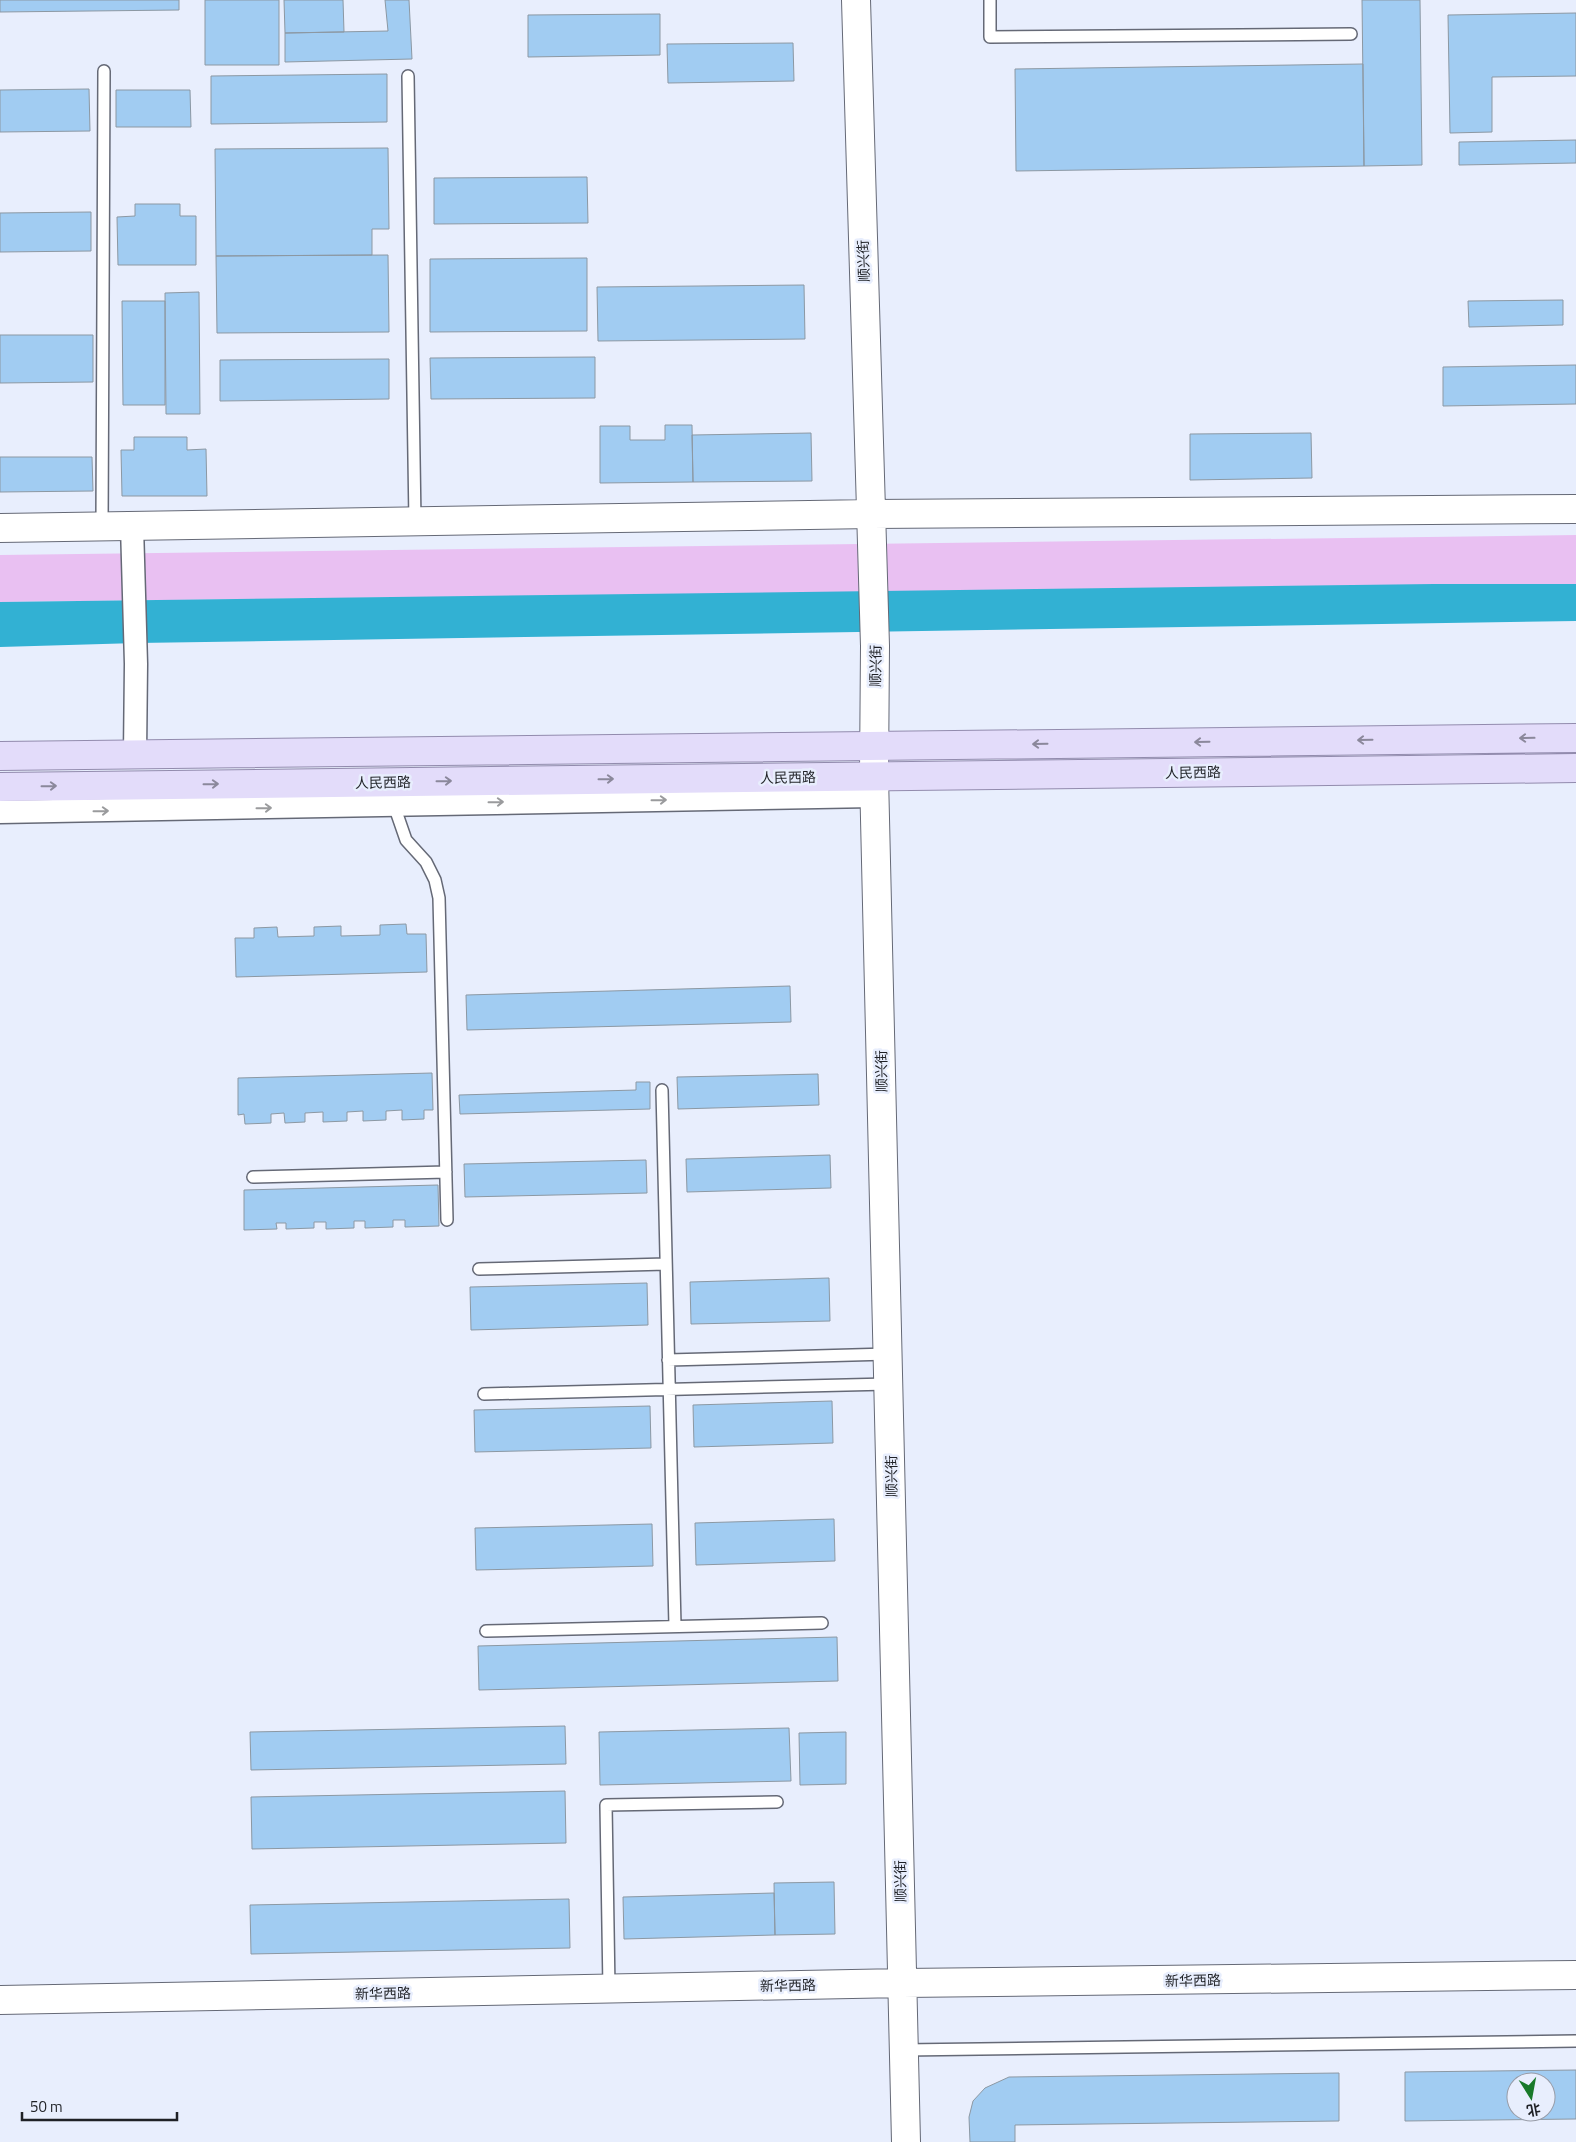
<svg xmlns="http://www.w3.org/2000/svg" width="1576" height="2142" font-family="'Titillium Web','Noto Sans SC',sans-serif">
<style>
.green{fill:#e9c0f2}
.water{fill:#32b1d3}
.building{fill:#a1ccf2;stroke:#8c98a3;fill-rule:evenodd}
.lines{fill:none;stroke-linecap:round;stroke-linejoin:round}
.service-casing{stroke:#656976;stroke-width:14}
.minor-casing{stroke:#656976;stroke-width:25}
.tertiary-casing{stroke:#656976;stroke-width:30}
.primary-casing{stroke:#928bad;stroke-width:30}
.service{stroke:#fff;stroke-width:11}
.minor{stroke:#fff;stroke-width:22}
.tertiary{stroke:#fff;stroke-width:28}
.primary{stroke:#e3dcfa;stroke-width:28}
.oneway{stroke:#8b889b}
.oneway2{stroke:#9a9b9d}
.labels{text-anchor:middle;dominant-baseline:central;stroke-width:5;stroke-linejoin:round;paint-order:stroke}
.street-label{font-size:14px;fill:#1f2126;stroke:#e8eefd}
</style>
<rect width="100%" height="100%" fill="#e8eefd"/>
<path class="green" d="M 1576,535 L 1576,584 L 0,602 L 0,555 Z"/>
<path class="water" d="M 1434,584 L 1576,584 L 1576,621 L 137,643 L 0,647 L 0,602 Z"/>
<path class="building" d="M 0,0 L 179,0 L 179,10 L 0,12 Z
M 205,0 L 279,0 L 279,65 L 205,65 Z
M 284,0 L 343,0 L 344,32 L 285,33 Z
M 385,0 L 409,0 L 412,59 L 285,62 L 285,33 L 388,31 Z
M 1362,0 L 1420,0 L 1422,165 L 1364,166 Z
M 1576,13 L 1576,76 L 1492,77 L 1492,132 L 1450,133 L 1448,15 Z
M 660,14 L 660,55 L 528,57 L 528,15 Z
M 793,43 L 794,81 L 668,83 L 667,44 Z
M 1363,64 L 1364,166 L 1016,171 L 1015,69 Z
M 387,74 L 387,122 L 211,124 L 211,76 Z
M 89,89 L 90,131 L 0,132 L 0,90 Z
M 116,90 L 190,90 L 191,127 L 116,127 Z
M 1576,140 L 1576,163 L 1459,165 L 1459,142 Z
M 388,148 L 389,229 L 372,229 L 372,255 L 216,256 L 215,149 Z
M 587,177 L 588,223 L 434,224 L 434,178 Z
M 135,204 L 180,204 L 180,216 L 196,216 L 196,265 L 118,265 L 117,217 L 135,216 Z
M 91,212 L 91,251 L 0,252 L 0,213 Z
M 388,255 L 389,332 L 217,333 L 216,256 Z
M 587,258 L 587,331 L 430,332 L 430,259 Z
M 804,285 L 805,339 L 598,341 L 597,287 Z
M 199,292 L 200,414 L 166,414 L 165,293 Z
M 1563,300 L 1563,325 L 1469,327 L 1468,301 Z
M 122,301 L 165,301 L 165,405 L 123,405 Z
M 0,335 L 93,335 L 93,382 L 0,383 Z
M 595,357 L 595,398 L 431,399 L 430,358 Z
M 389,359 L 389,399 L 220,401 L 220,360 Z
M 1576,365 L 1576,404 L 1443,406 L 1443,367 Z
M 665,425 L 692,425 L 693,482 L 600,483 L 600,426 L 630,426 L 630,440 L 665,440 Z
M 811,433 L 812,481 L 693,482 L 692,435 Z
M 1311,433 L 1312,478 L 1190,480 L 1190,434 Z
M 134,437 L 187,437 L 187,450 L 206,449 L 207,496 L 122,496 L 121,450 L 134,450 Z
M 0,457 L 92,457 L 93,491 L 0,492 Z
M 406,924 L 407,934 L 426,934 L 427,972 L 236,977 L 235,938 L 254,938 L 254,928 L 277,927 L 278,937 L 314,936 L 314,927 L 341,926 L 341,936 L 380,935 L 380,925 Z
M 790,986 L 791,1022 L 467,1030 L 466,995 Z
M 432,1073 L 433,1110 L 424,1110 L 424,1119 L 402,1120 L 402,1110 L 386,1111 L 386,1120 L 363,1121 L 363,1111 L 347,1112 L 347,1121 L 323,1122 L 323,1112 L 305,1113 L 305,1122 L 285,1123 L 284,1113 L 271,1114 L 271,1123 L 245,1124 L 244,1114 L 238,1115 L 238,1078 Z
M 818,1074 L 819,1105 L 678,1109 L 677,1077 Z
M 636,1082 L 650,1082 L 650,1109 L 460,1114 L 459,1095 L 636,1090 Z
M 830,1155 L 831,1188 L 687,1192 L 686,1159 Z
M 646,1160 L 647,1193 L 465,1197 L 464,1164 Z
M 438,1185 L 439,1226 L 405,1227 L 405,1220 L 393,1220 L 393,1227 L 365,1228 L 365,1221 L 354,1221 L 354,1228 L 326,1229 L 326,1222 L 314,1222 L 314,1228 L 286,1229 L 286,1223 L 276,1223 L 277,1229 L 244,1230 L 244,1190 Z
M 829,1278 L 830,1321 L 691,1324 L 690,1282 Z
M 647,1283 L 648,1325 L 471,1330 L 470,1287 Z
M 832,1401 L 833,1443 L 694,1447 L 693,1405 Z
M 650,1406 L 651,1448 L 475,1452 L 474,1410 Z
M 834,1519 L 835,1561 L 696,1565 L 695,1523 Z
M 652,1524 L 653,1566 L 476,1570 L 475,1528 Z
M 837,1637 L 838,1681 L 479,1690 L 478,1646 Z
M 565,1726 L 566,1764 L 251,1770 L 250,1732 Z
M 789,1728 L 791,1781 L 600,1785 L 599,1732 Z
M 846,1732 L 846,1784 L 800,1785 L 799,1733 Z
M 565,1791 L 566,1843 L 252,1849 L 251,1797 Z
M 834,1882 L 835,1934 L 775,1935 L 774,1883 Z
M 774,1893 L 775,1935 L 624,1939 L 623,1897 Z
M 569,1899 L 570,1948 L 251,1954 L 250,1905 Z
M 1576,2070 L 1576,2119 L 1405,2121 L 1405,2072 ZM 1516,2082 L 1546,2082 L 1546,2112 L 1516,2112 Z
M 1339,2073 L 1339,2121 L 1015,2125 L 1015,2142 L 970,2142 L 969,2117 L 973,2101 L 985,2088 L 1009,2077 Z"/>
<g class="lines">
<g class="service-casing">
<path id="service" d="M 990,0 L 990,37 L 1351,34
M 408,76 L 415,521
M 102,526 L 104,71
M 396,801 L 397,814 L 406,840 L 426,862 L 435,880 L 439,898 L 447,1220
M 662,1090 L 675,1626
M 253,1177 L 446,1172
M 479,1269 L 666,1264
M 668,1360 L 888,1354
M 484,1394 L 888,1384
M 486,1631 L 822,1623
M 609,1989 L 606,1805 L 777,1802
M 904,2050 L 1576,2041"/>
</g>
<g class="minor-casing">
<path id="minor" d="M 132,526 L 136,664 L 135,754
M 0,812 L 874,796"/>
</g>
<g class="tertiary-casing">
<path id="tertiary" d="M 856,0 L 875,646 L 874,776 L 906,2142
M 0,528 L 872,514 L 1576,509
M 0,2000 L 903,1983 L 1576,1975"/>
</g>
<g class="primary-casing">
<path id="primary" d="M 0,756 L 1576,738
M 0,787 L 1576,768"/>
</g>
<use href="#service" class="service"/>
<use href="#minor" class="minor"/>
<use href="#tertiary" class="tertiary"/>
<use href="#primary" class="primary"/>
</g>
<defs><path id="oneway-shaft" d="M-6 0H5M1.5-3L5.5 0L1.5 3" fill="none" stroke-width="1.6" stroke-linecap="round" stroke-linejoin="round" transform="scale(1.25)"/></defs>
<g class="oneway">
<use href="#oneway-shaft" transform="translate(1527 738) rotate(179)"/>
<use href="#oneway-shaft" transform="translate(1365 740) rotate(179)"/>
<use href="#oneway-shaft" transform="translate(1202 742) rotate(179)"/>
<use href="#oneway-shaft" transform="translate(1040 744) rotate(179)"/>
<use href="#oneway-shaft" transform="translate(606 779) rotate(-1)"/>
<use href="#oneway-shaft" transform="translate(444 781) rotate(-1)"/>
<use href="#oneway-shaft" transform="translate(211 784) rotate(-1)"/>
<use href="#oneway-shaft" transform="translate(49 786) rotate(-1)"/>
</g>
<g class="oneway2">
<use href="#oneway-shaft" transform="translate(659 800) rotate(-1)"/>
<use href="#oneway-shaft" transform="translate(496 802) rotate(-1)"/>
<use href="#oneway-shaft" transform="translate(264 808) rotate(-1)"/>
<use href="#oneway-shaft" transform="translate(101 811) rotate(-1)"/>
</g>
<g class="labels">
<g class="street-label">
<text transform="translate(863 261) rotate(-92)">顺兴街</text>
<text transform="translate(875 666) rotate(-89)">顺兴街</text>
<text transform="translate(1193 772) rotate(-1)">人民西路</text>
<text transform="translate(788 777) rotate(-1)">人民西路</text>
<text transform="translate(383 782) rotate(-1)">人民西路</text>
<text transform="translate(881 1071) rotate(-91)">顺兴街</text>
<text transform="translate(891 1476) rotate(-91)">顺兴街</text>
<text transform="translate(900 1881) rotate(-91)">顺兴街</text>
<text transform="translate(1193 1980) rotate(-1)">新华西路</text>
<text transform="translate(788 1985) rotate(-1)">新华西路</text>
<text transform="translate(383 1993) rotate(-1)">新华西路</text>
</g>
</g>
<g transform="translate(1531 2097) rotate(169)"><circle r="24" fill="#e8eefd" stroke="#989ca7"/>
<path d="M0-4L9 19L0 12L-9 19Z" fill="#18792a"/>
<text y="-8" font-size="14" font-weight="bold" text-anchor="middle" fill="#1f2126">北</text>
</g>
<path d="M22 2112v8h155v-8" fill="none" stroke="#1f2126" stroke-width="2.5"/>
<text x="30" y="2112" font-size="15" fill="#1f2126" stroke="#e8eefd" stroke-width="4" paint-order="stroke">50 m</text>
</svg>
